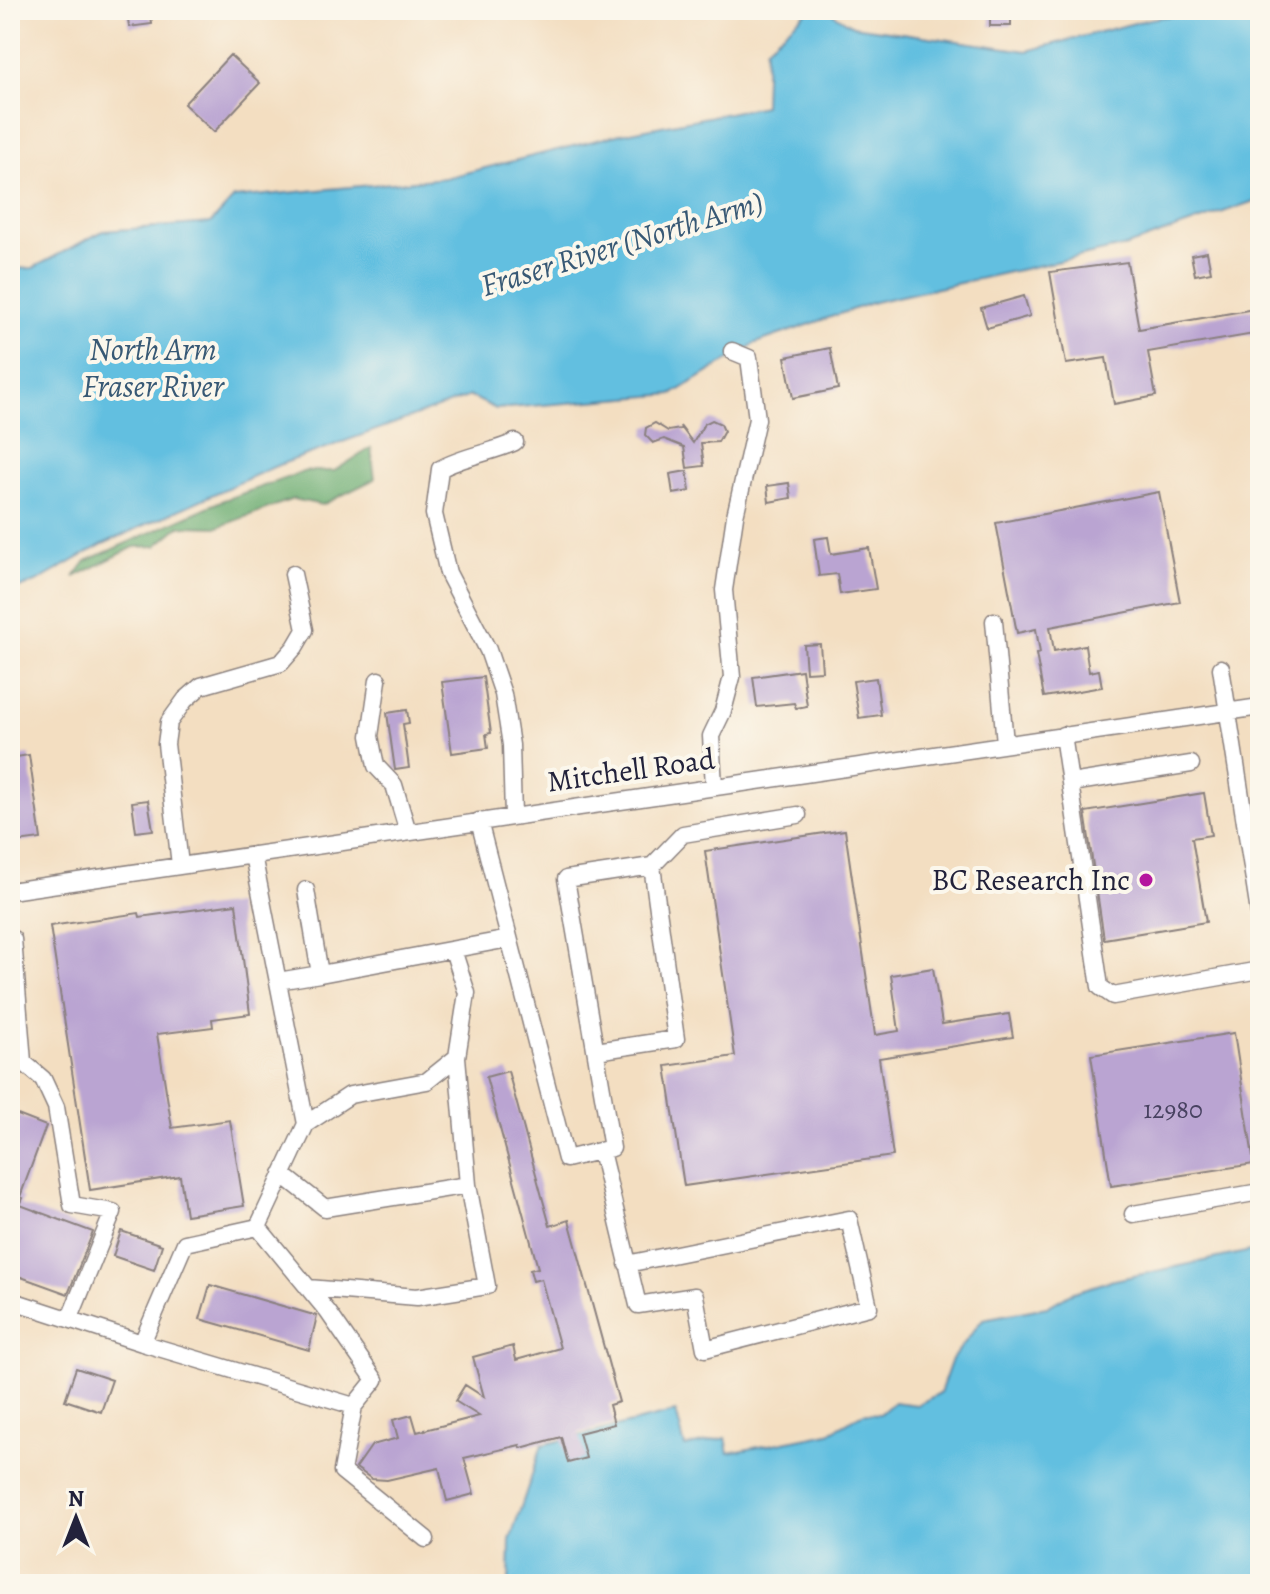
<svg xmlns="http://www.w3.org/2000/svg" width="1270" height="1594" font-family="Alegreya,serif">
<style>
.forest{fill:#6bac70;stroke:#466756;stroke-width:2}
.water{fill:#62bfe0;stroke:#42708e;stroke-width:2}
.building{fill:#baa4d2}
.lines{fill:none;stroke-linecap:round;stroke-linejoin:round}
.minor-casing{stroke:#8a807e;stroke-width:19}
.minor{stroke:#fff;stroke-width:16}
.poi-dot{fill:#b5179e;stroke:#fbf7ec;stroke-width:3}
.labels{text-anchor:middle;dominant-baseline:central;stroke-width:8;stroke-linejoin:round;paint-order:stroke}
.number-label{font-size:26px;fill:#484261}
.street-label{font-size:30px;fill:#22223b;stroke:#fbf7ec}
.poi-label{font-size:30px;fill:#22223b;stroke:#fbf7ec;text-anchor:end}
.water-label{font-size:32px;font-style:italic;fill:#385975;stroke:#fbf7ec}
</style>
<rect width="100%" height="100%" fill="#fbf7ec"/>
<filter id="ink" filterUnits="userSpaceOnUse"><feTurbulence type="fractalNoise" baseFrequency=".0125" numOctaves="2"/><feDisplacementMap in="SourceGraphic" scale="16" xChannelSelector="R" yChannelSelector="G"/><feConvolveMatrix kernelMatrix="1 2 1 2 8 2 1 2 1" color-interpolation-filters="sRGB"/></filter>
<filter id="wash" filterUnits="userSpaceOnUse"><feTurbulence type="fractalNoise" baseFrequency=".006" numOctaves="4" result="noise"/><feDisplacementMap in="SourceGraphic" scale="32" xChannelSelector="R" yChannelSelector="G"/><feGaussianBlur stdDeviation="1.8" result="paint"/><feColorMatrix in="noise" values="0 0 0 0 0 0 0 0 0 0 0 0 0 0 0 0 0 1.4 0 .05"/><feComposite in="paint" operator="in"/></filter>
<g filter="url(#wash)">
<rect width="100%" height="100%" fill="#f3dec1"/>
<path class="forest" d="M 371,448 L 375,479 L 322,505 L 293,499 L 218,527 L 180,526 L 156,546 L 134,547 L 74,577 L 86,561 L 221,501 L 306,471 L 334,471 Z"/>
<path class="water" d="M 809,10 L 827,10 L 853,26 L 1027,51 L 1150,19 L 1207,10 L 1260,10 L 1260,199 L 1127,246 L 874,302 L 756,343 L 673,394 L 496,409 L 470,396 L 276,466 L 103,544 L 36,582 L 10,591 L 10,269 L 33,268 L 103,231 L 211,223 L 234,198 L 445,178 L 621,134 L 764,106 L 766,48 Z
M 1260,1249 L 1260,1584 L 509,1584 L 510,1540 L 542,1445 L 676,1412 L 685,1447 L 726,1438 L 729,1453 L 829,1433 L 864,1413 L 880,1414 L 894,1402 L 917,1405 L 940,1393 L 952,1359 L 983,1319 L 1047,1307 L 1071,1293 L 1110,1281 Z"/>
<g id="blocks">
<path class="building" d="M 127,10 L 150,10 L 152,24 L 129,27 Z
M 990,10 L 1011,10 L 1011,26 L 990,26 Z
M 230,55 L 260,83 L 214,132 L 184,104 Z
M 1207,252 L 1211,272 L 1195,275 L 1191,255 Z
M 1127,262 L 1139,329 L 1260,308 L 1260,333 L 1148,352 L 1156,396 L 1114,404 L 1106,358 L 1066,364 L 1050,272 Z
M 1024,296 L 1030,316 L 987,328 L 981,308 Z
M 830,348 L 838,389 L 793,398 L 785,357 Z
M 712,420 L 721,424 L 724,431 L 718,442 L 701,443 L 704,466 L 687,468 L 684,447 L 664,439 L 653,443 L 645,435 L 646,428 L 655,423 L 668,431 L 681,429 L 680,426 L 693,443 L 704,424 Z
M 687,471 L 690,491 L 673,494 L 670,474 Z
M 789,483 L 791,498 L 769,502 L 767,486 Z
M 1159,492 L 1180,602 L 1050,627 L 1054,651 L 1085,645 L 1089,672 L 1099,670 L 1102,687 L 1044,697 L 1036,654 L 1040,653 L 1036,629 L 1017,633 L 996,523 Z
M 828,537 L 831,554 L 869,548 L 876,589 L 840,594 L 837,574 L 819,576 L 814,539 Z
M 820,644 L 822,671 L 806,672 L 804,645 Z
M 802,670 L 807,706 L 796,708 L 794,703 L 757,707 L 753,677 Z
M 483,677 L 491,733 L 486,734 L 488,748 L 452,753 L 442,682 Z
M 876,678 L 881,715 L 859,718 L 853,681 Z
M 407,710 L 409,723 L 403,724 L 409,768 L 395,770 L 387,713 Z
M 29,755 L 41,839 L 18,842 L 10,785 L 10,758 Z
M 1204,793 L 1211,835 L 1192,838 L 1206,922 L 1104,939 L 1085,812 Z
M 148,800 L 153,830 L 136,832 L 132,802 Z
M 845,830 L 875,1035 L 899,1031 L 891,975 L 933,968 L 942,1024 L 1009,1014 L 1013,1037 L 879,1058 L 893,1156 L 684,1186 L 666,1066 L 735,1056 L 705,851 Z
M 236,904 L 250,1014 L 212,1019 L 213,1027 L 157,1034 L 172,1128 L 230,1120 L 244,1206 L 186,1215 L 180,1176 L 90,1190 L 50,926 L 139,913 L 140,917 Z
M 1234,1033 L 1254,1164 L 1111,1186 L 1091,1055 Z
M 508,1071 L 550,1226 L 569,1220 L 619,1402 L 609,1405 L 614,1424 L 579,1433 L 586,1458 L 568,1463 L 561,1437 L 521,1448 L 520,1445 L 464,1458 L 474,1494 L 447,1501 L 439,1468 L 387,1480 L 372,1479 L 356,1468 L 372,1445 L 398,1438 L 393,1420 L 412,1415 L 417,1432 L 479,1416 L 455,1401 L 465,1385 L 484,1397 L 473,1357 L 513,1346 L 516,1360 L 560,1348 L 541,1279 L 533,1281 L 530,1270 L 538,1268 L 486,1077 Z
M 10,1112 L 46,1126 L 20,1197 L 23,1198 L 20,1205 L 93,1232 L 68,1294 L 10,1273 Z
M 121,1231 L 162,1245 L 154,1270 L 113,1256 Z
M 210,1285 L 317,1316 L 309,1350 L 200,1319 Z
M 76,1368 L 112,1380 L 101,1412 L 65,1400 Z"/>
</g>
</g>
<g filter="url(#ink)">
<use href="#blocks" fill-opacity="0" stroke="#8a807e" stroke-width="2"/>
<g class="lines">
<g class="minor-casing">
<path id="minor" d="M 994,621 L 1005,743
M 1221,668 L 1260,919
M 378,680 L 370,736 L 376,766 L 394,785 L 408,832
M 1063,735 L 1100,987 L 1113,996 L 1260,970
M 1071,783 L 1191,764
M 714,786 L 711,736 L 723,711 L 732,677 L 724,590 L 735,516 L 757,419 L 749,358 L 732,351
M 513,816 L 511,745 L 503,694 L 488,650 L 448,573 L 434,514 L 440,469 C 463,456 491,453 515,442
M 479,821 L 566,1159 L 612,1148 L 566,879 L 652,866 L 683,834 L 798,815
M 253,855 L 306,1124 L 350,1095 L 427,1081 L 457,1057 L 467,993 L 453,950
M 180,865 L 166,744 L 169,722 L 185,700 L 201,686 L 281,663 L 295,647 L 305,630 L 293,574
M 306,890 L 320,974 L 509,939
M 10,891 L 1260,707
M 13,939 L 23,1062 L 43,1079 L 56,1107 L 72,1205 L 113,1212 L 70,1318
M 278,981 L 320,974
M 596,1051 L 676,1039 L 652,866
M 601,1151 L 638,1305 L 695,1296 L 705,1349 L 869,1307 L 849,1219 L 627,1264
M 282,1174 L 325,1208 L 468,1185 L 457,1057
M 1133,1214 L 1260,1192
M 308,1288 L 417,1297 L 487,1286 L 468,1185
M 10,1300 L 142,1343 L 185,1243 L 258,1227 L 306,1124
M 142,1343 L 354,1406 L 375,1380 L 328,1312 L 258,1227
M 354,1406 L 342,1471 L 426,1539"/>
</g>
<use href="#minor" class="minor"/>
</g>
</g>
<circle class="poi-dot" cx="1146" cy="880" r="8"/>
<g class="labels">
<g class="number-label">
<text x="1173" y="1109">12980</text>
</g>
<g class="street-label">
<text transform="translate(631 770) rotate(-8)">Mitchell Road</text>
</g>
<g class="poi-label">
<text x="1130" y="880">BC Research Inc</text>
</g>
<g class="water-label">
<text transform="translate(622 243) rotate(-17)">Fraser River (North Arm)</text>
<text x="153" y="349">North Arm<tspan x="153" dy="37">Fraser River</tspan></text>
</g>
</g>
<rect width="1270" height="1594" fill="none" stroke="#fbf7ec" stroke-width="40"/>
<g transform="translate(76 1518)" stroke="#fbf7ec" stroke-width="6" paint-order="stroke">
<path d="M0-6L14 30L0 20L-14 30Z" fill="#22223b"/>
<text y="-12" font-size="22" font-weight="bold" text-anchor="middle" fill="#22223b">N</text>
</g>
</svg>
